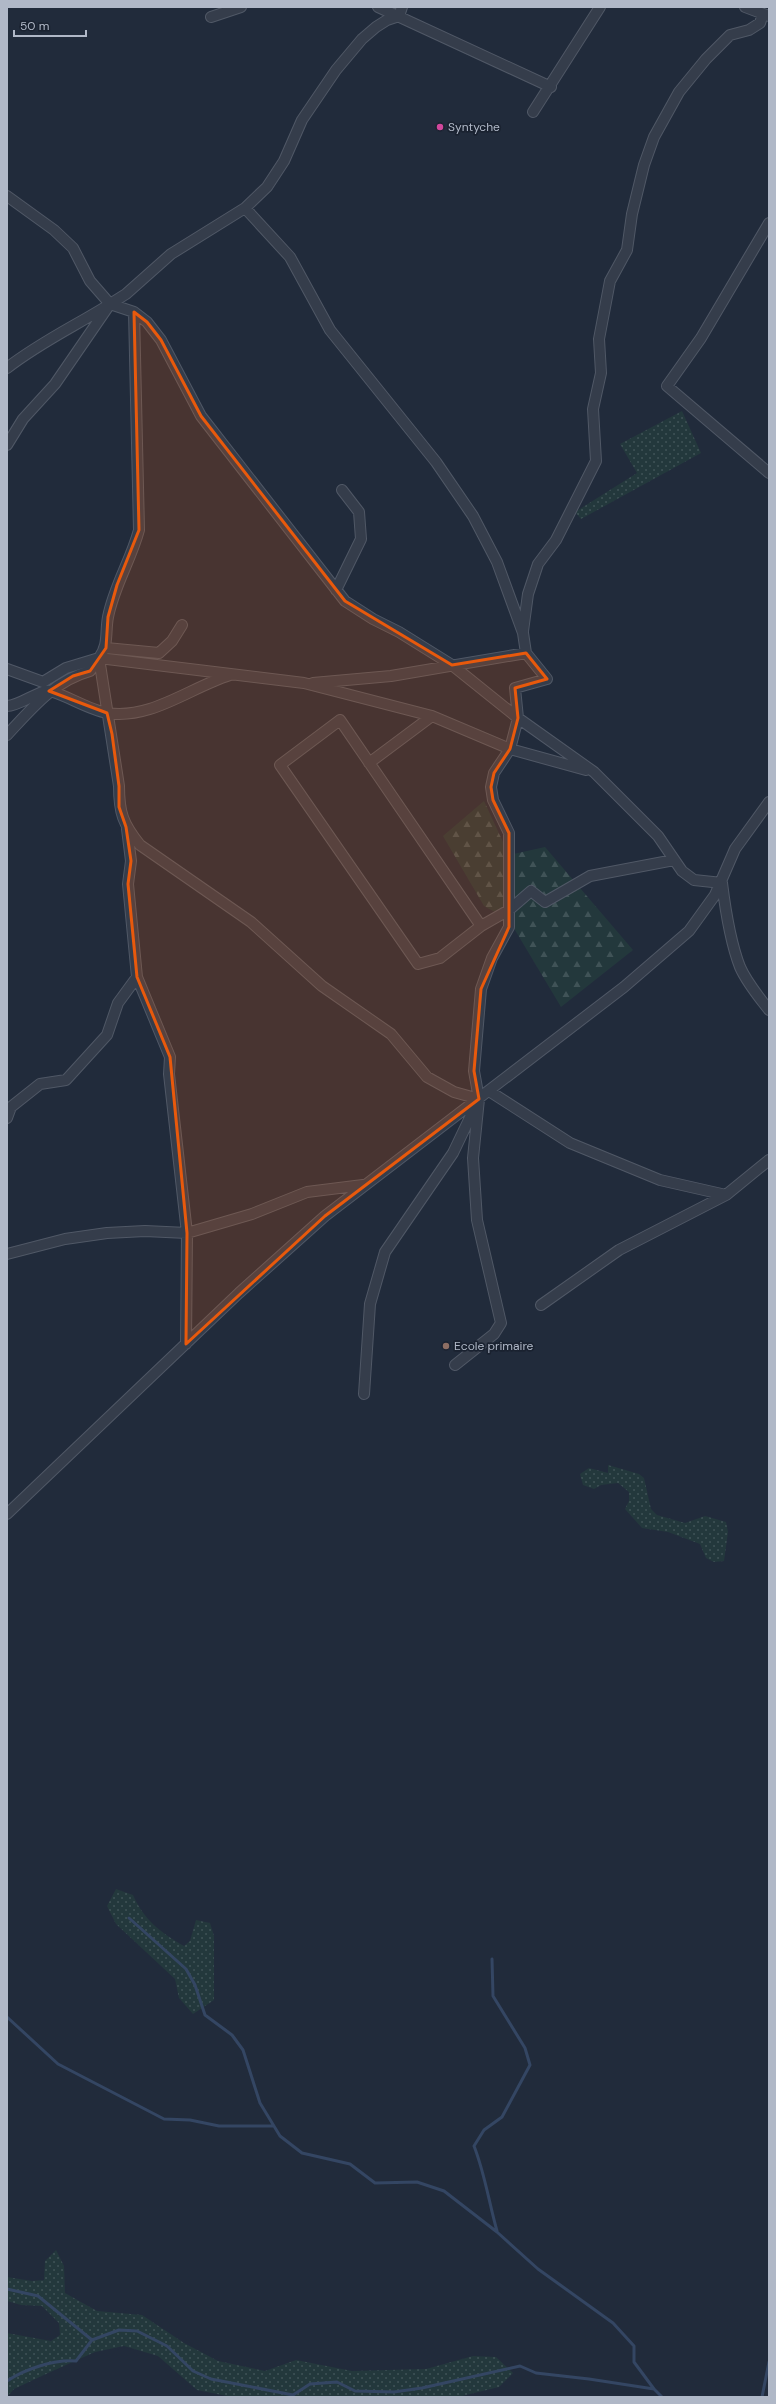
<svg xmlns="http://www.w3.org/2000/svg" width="776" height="2404" font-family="'DM Sans',sans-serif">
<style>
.grass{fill:url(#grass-dots)}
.forest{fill:url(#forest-firs)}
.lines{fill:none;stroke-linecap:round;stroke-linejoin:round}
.stream{stroke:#344663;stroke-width:3}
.minor-casing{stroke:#505866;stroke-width:12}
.minor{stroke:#353d4b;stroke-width:10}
.marked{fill:#e8590c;fill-opacity:0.2;stroke:#e8590c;stroke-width:3;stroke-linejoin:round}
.hotel-dot{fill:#d1479c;stroke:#1a2230;stroke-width:1.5}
.education-dot{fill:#8d6e63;stroke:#1a2230;stroke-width:1.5}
.labels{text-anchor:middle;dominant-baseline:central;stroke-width:3.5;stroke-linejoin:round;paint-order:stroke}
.poi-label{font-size:12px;fill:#b0b8c7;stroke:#1a2230;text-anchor:start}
</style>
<defs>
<pattern id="grass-dots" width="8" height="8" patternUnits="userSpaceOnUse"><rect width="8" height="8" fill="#23383c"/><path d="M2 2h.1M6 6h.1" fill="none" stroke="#405357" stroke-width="1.8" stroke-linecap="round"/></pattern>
<pattern id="forest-firs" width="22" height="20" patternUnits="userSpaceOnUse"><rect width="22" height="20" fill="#23383c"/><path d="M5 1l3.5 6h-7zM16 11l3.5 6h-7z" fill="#405357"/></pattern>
</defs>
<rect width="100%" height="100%" fill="#212b3b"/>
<path class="grass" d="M 682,411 L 701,453 L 581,519 L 575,512 L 637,473 L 620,444 Z
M 608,1465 L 639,1474 L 644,1478 L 651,1509 L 657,1515 L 685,1523 L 705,1516 L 726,1522 L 728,1532 L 724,1561 L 714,1562 L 706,1558 L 700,1544 L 668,1532 L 642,1528 L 625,1509 L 629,1501 L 629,1492 L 618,1483 L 601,1485 L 594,1489 L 583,1485 L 580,1474 L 589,1468 L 608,1473 Z
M 116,1889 L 133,1895 C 144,1920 160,1932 184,1946 L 190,1941 L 196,1920 L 210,1923 L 214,1936 L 214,2000 L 193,2014 L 179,1998 L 175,1979 L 116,1924 L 107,1906 Z
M 56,2250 L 64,2266 L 65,2293 L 97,2311 L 142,2315 L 184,2343 L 218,2361 L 265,2371 L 296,2360 L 352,2371 L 426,2369 L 473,2356 L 496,2357 L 513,2373 L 499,2387 L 458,2397 L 232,2397 L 197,2390 L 158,2356 L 124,2346 L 95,2352 L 46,2374 L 14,2389 L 7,2397 L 7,2333 L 51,2341 L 60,2335 L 59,2323 L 42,2306 L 21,2305 L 7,2301 L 7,2277 L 32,2281 L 44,2280 L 45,2261 Z"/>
<path class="forest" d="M 484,801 L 509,855 L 545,847 L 633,950 L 561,1007 L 509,920 L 484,906 L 443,836 Z"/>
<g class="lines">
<path class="stream" d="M 129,1918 L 186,1969 L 195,1985 L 205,2015 L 232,2035 L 243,2050 L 260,2103 L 280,2136 L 302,2153 L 350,2164 L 375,2183 L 417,2182 L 444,2191 L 497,2232 L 538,2269 L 613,2323 L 634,2346 L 634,2362 L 654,2389
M 492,1959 L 493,1996 L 525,2048 L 530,2065 L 502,2117 L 484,2130 L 474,2146 C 485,2174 489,2203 497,2231
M 7,2017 L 58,2064 L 164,2119 L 190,2120 L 219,2126 L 274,2126
M 7,2289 L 38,2296 L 92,2340
M 7,2381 C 25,2369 55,2359 76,2361 L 92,2340 L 119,2330 L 137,2331 L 167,2346 L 193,2371 L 211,2379 L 293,2395 L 310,2384 L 337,2382 L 355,2391 L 394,2392 L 422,2388 L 520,2366 L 536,2373 L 589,2379 L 654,2389 L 662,2397
M 762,2397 L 769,2362"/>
<g class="minor-casing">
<path id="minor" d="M 378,7 L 551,87
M 745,7 L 769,16
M 211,17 L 241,7
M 533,112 L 600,7
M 7,196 L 54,230 L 73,248 L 90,281 L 110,304 L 134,312 L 147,322 L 161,340 L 201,416 L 345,601 L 373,619 L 399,632 L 452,665 L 518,718 L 594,772 L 658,836 L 682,871 L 694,880 L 722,883 C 725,907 731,944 740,967 C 747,983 759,997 769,1010
M 245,208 L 290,257 L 330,330 L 436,462 L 473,516 L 497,562 L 523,633 L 526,653 L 547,679 L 515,688 L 518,718 L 510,749 L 494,773 L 491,787 L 493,800 L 509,833 L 509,927 L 492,958 L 481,989 L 474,1071 L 479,1099 L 473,1158 L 477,1220 L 501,1323 L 494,1334 L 455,1365
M 769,223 L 701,338 L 667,386 L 769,473
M 134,312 L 139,530 C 131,560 114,586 108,617 C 105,633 109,644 99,658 L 119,786 C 119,813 123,824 140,845 L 251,922 L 322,986 L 391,1034 L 427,1077 L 454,1092 L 479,1099
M 7,368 C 39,343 73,327 107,306
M 7,445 L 23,419 L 55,384 L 110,304 L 126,294 L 171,254 L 245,208 L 267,187 L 284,161 L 302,120 L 336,70 L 362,39 L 376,27 L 387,20 L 399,16 L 402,7
M 336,590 L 361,539 L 359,512 L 342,490
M 523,631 L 528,594 L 538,564 L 556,540 L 596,461 L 593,409 L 601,373 L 599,339 L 610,281 L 627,250 L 632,214 L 644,165 L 654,137 L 679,92 L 706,59 L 730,35 L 749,30 L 760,23 L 763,14
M 106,648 L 159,653 L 172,641 L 182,625
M 7,669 L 43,682 L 66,668 L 99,658 L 304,683 L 432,716 L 510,749 L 586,770
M 313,683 L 391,676 L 526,653
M 7,706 C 20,706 40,689 50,691 C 66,695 89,710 107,713 C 151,720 189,688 230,675
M 7,735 C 32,708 54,681 90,671 L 99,658
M 369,763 L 432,716
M 127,829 L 131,861 L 128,884 L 137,977 L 170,1057 L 169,1074 L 187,1233 L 186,1344
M 481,926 L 340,720 L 280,765 L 418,964 L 440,958 L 481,926 L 509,910 L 531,891 L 545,902 L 590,876 L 674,860
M 489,1091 L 570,1143 L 660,1180 L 726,1195
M 7,1118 L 11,1107 L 40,1084 L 66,1080 L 107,1035 L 118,1003 L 137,977
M 7,1254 L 65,1239 L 107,1233 L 145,1231 L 187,1233 L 252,1214 L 307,1192 L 363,1185
M 541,1305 L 619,1250 L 726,1195 L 769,1160
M 364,1394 L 370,1304 L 385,1252 L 453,1153 L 476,1105
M 7,1514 L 239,1293 L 325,1216 L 624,987 L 689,931 L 715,895 L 735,849 L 769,802"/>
</g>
<use href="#minor" class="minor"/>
</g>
<path class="marked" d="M 134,312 L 147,322 L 161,340 L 201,416 L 345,601 L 452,665 L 526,653 L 547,679 L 515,688 L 518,718 L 510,749 L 494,773 L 491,787 L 493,800 L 509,833 L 509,927 L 481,989 L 474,1071 L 479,1099 L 325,1216 L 186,1344 L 187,1233 L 170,1057 L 137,977 L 128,884 L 131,861 L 126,827 L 119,807 L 119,786 L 112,734 L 107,713 L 49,691 L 73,676 L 90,671 L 106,648 L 108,617 L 117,585 L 139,530 Z"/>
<circle class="hotel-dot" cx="440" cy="127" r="4"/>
<circle class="education-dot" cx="446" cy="1346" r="4"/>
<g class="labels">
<g class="poi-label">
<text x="448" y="127">Syntyche</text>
<text x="454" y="1346">Ecole primaire</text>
</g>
</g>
<rect width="776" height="2404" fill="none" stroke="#b0b8c7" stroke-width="16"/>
<path d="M14 30v6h72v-6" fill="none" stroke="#b0b8c7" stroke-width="2"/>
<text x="20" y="30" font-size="12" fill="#b0b8c7" stroke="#1a2230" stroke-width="3" paint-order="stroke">50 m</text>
</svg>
